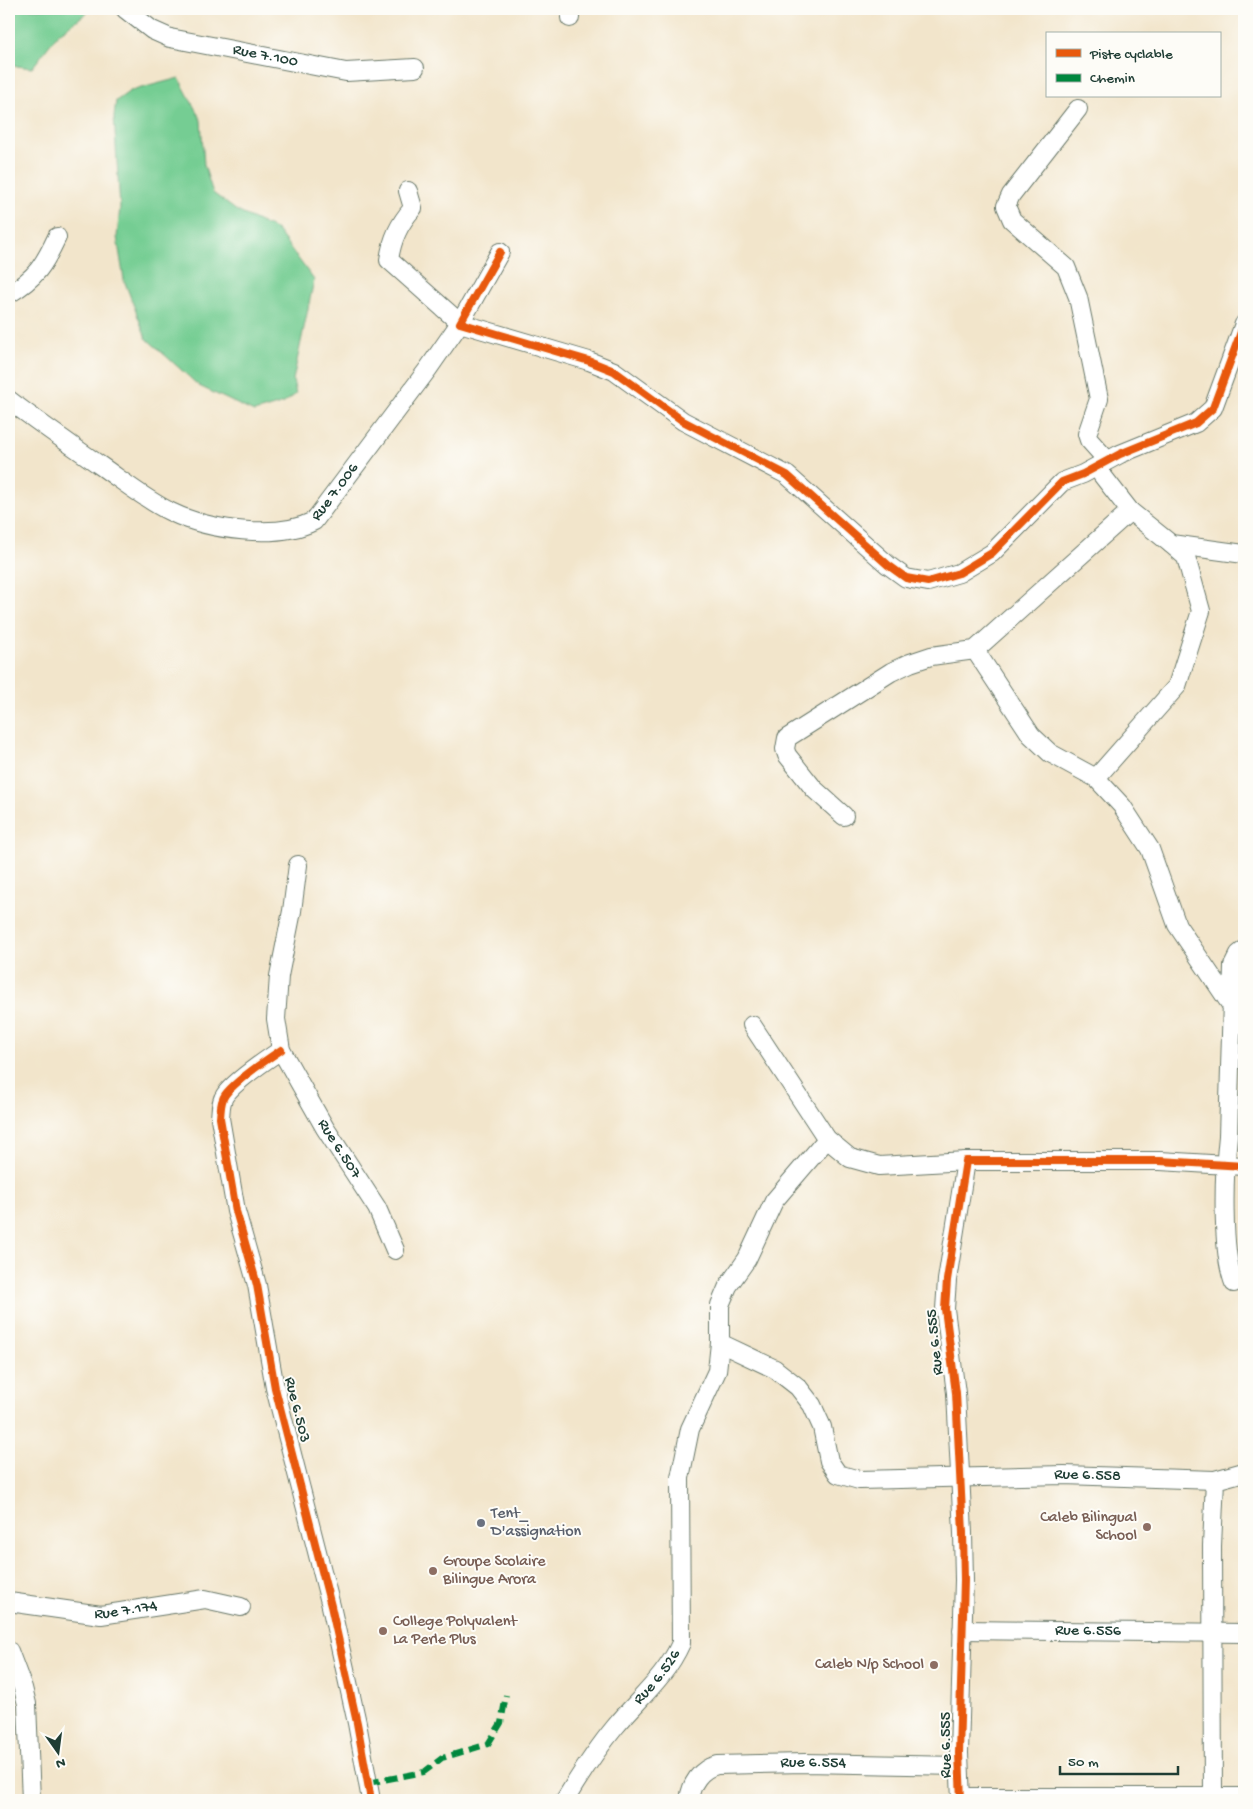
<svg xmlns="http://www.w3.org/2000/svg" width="1253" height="1809" font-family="'Gochi Hand',sans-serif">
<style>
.green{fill:#75cd93;stroke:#4a8564}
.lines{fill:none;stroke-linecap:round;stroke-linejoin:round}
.street-casing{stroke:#697869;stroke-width:20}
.street{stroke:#fff;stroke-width:18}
.quiet{stroke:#00873e;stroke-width:6;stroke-dasharray:12 6;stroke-linecap:butt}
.cycleway-casing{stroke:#fdfcf7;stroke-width:11}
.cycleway{stroke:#e8590c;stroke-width:8}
.worship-dot{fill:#6b7280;stroke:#fdfcf7;stroke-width:2}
.education-dot{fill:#8d6e63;stroke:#fdfcf7;stroke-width:2}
.labels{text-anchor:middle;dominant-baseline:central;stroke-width:4;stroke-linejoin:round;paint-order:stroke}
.street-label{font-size:16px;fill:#1f3d34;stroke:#fdfcf7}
.worship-label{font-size:16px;fill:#5b616d;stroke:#fdfcf7;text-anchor:start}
.education-label{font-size:16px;fill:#785e54;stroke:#fdfcf7;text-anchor:end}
</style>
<rect width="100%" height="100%" fill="#fdfcf7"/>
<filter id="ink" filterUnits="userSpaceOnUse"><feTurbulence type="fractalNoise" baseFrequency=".02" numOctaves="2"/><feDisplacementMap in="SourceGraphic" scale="10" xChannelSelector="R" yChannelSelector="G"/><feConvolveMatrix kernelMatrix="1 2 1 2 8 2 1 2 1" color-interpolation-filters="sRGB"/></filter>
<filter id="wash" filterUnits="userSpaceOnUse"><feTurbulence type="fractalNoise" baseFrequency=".0096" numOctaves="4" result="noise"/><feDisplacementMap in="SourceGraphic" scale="20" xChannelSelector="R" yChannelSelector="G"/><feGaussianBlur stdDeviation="1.12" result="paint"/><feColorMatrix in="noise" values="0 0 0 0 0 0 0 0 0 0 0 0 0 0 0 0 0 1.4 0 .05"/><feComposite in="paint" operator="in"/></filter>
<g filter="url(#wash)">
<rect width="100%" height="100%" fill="#f2e5cb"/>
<path class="green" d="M 9,9 L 92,9 L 58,34 L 32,68 L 17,66 L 9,62 Z
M 179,78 L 201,120 L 204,165 L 213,193 L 237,211 L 277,230 L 314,280 L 293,380 L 296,394 L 284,403 L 254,412 L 199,386 L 146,338 L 124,280 L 117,237 L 120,207 L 114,116 L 116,101 L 130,91 Z"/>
</g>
<g filter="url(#ink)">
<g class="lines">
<g class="street-casing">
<g id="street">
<path id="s1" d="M 125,9 L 152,30 L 170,38 L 346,72 L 415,68"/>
<path d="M 570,18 L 570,9"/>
<path d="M 1078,109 L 1011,195 L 1006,206 L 1012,220 L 1066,267 L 1078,297 L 1099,399 L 1087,434 L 1089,440 L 1107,460"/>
<path d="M 500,252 L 460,323 L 589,361 L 614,371 L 683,421 L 787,475 L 888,565 L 906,578 L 928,582 L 959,573 L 992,553 L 1062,482 L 1083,474 L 1120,454 L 1196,423 L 1213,408 L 1244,324"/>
<path d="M 9,294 C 36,278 44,265 57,237"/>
<path id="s2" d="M 9,400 C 39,423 70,444 101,466 C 124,482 146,500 171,512 C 208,530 277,540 314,521 L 428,369 L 460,323 L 389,260 C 392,239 399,224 413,208 L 408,191"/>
<path d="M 1130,511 L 1171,544 L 1244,554"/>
<path d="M 975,650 L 1031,735 L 1050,753 L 1096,778 L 1122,806 L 1150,849 L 1177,925 L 1231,1005"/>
<path d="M 1096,778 L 1177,686 L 1201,611 L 1186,557 L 1171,544"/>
<path d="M 844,816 L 814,789 L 787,755 L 785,749 L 787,738 L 891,672 L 910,663 L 931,656 L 975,650 L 1130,511 L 1102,475 L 1099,465"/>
<path id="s3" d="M 298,865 L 292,911 L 279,976 L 276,1019 L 281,1050 L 325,1128 L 377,1208 L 395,1250"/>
<path d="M 752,1025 L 827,1139 L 850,1158 L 879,1166 L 966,1161"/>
<path d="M 281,1050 C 266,1060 235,1081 225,1095 C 220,1102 221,1110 220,1118 L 236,1211 L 257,1285 L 275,1388 L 331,1606 L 357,1723 L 371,1800"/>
<path d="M 1234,1283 C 1221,1250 1224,1172 1228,1136 L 1233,966 L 1239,954 L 1244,950"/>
<path id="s4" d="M 720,1343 L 775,1369 L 798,1387 L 812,1405 L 822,1427 L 829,1461 L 838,1474 L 859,1480 L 1064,1475 L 1215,1480"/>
<path id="s5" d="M 9,1602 L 101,1615 L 205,1599 L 241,1607"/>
<path id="s6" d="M 962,1630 L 1244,1633"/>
<path d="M 9,1651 L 23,1688 L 27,1704 L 31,1800"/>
<path d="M 961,1797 L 1244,1797"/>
<path id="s7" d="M 565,1800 C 580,1775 596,1750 615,1727 C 638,1699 666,1677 681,1643 L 680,1478 L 690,1429 L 717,1371 L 720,1343 L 720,1305 L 728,1286 L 747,1259 L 774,1201 L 827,1139"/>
<path id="s8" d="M 689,1800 C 691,1784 700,1769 717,1765 L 805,1763 L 959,1766"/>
<path d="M 961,1800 L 959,1753 L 964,1580 L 963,1533 L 956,1393 L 945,1309 L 947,1280 L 966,1161 L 1160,1161 L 1244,1166"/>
<path d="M 1213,1800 L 1212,1546 L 1215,1480 L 1244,1472"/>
</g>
</g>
<use href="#street" class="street"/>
<path class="quiet" d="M 368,1783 L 424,1772 L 442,1758 L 488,1744 L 501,1723 L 506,1695"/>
<g class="cycleway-casing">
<path id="cycleway" d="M 500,252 L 460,323 L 589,361 L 614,371 L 683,421 L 787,475 L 888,565 L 906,578 L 928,582 L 959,573 L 992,553 L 1062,482 L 1083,474 L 1120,454 L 1196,423 L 1213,408 L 1244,324
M 281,1050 C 266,1060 235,1081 225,1095 C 220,1102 221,1110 220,1118 L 236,1211 L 257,1285 L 275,1388 L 331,1606 L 357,1723 L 371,1800
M 961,1800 L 959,1753 L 964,1580 L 963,1533 L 956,1393 L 945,1309 L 947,1280 L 966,1161 L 1160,1161 L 1244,1166"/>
</g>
<use href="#cycleway" class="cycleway"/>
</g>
</g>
<circle class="worship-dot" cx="481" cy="1523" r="5"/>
<g class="education-dot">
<circle cx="1147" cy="1527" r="5"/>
<circle cx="433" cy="1571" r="5"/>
<circle cx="383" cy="1631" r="5"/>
<circle cx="934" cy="1665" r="5"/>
</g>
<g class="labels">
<g class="street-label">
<text stroke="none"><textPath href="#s1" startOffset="151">Rue 7.100</textPath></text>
<text stroke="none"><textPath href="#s2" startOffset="380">Rue 7.006</textPath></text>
<text stroke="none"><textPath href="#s3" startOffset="302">Rue 6.507</textPath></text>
<text transform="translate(936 1342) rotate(-96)">Rue 6.555</text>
<text transform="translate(296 1410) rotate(76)">Rue 6.503</text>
<text stroke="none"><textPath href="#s4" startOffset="438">Rue 6.558</textPath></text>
<text stroke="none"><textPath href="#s5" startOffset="118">Rue 7.174</textPath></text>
<text stroke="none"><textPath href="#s6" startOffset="126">Rue 6.556</textPath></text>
<text stroke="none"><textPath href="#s7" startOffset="154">Rue 6.526</textPath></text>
<text transform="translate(947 1745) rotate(-90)">Rue 6.555</text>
<text stroke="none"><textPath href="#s8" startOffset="144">Rue 6.554</textPath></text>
</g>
<g class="worship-label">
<text x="491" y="1514">Tent_<tspan x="491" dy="18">D'assignation</tspan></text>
</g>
<g class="education-label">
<text x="1137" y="1518">Caleb Bilingual<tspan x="1137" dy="18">School</tspan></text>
<text x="443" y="1562" text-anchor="start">Groupe Scolaire<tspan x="443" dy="18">Bilingue Arora</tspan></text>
<text x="393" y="1622" text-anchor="start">College Polyvalent<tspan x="393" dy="18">La Perle Plus</tspan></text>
<text x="924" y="1665">Caleb N/p School</text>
</g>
</g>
<rect width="1253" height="1809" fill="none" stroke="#fdfcf7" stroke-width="30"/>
<rect x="1046" y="32" width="175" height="65" fill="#fdfcf7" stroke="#a4b0a9"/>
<rect x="1056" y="49" width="25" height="8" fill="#e8590c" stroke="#a4b0a9"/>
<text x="1090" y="58" font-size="15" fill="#1f3d34">Piste cyclable</text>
<rect x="1056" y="74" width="25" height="8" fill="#00873e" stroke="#a4b0a9"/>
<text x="1090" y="82" font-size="15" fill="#1f3d34">Chemin</text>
<g transform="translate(58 1752) rotate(166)" stroke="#fdfcf7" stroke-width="4" paint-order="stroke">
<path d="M0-4L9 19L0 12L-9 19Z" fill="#1f3d34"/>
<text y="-8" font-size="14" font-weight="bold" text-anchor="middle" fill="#1f3d34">N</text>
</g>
<path d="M1060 1766v8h118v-8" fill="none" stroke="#1f3d34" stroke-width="2.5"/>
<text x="1068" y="1766" font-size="15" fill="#1f3d34" stroke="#fdfcf7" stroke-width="4" paint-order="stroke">50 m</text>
</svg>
